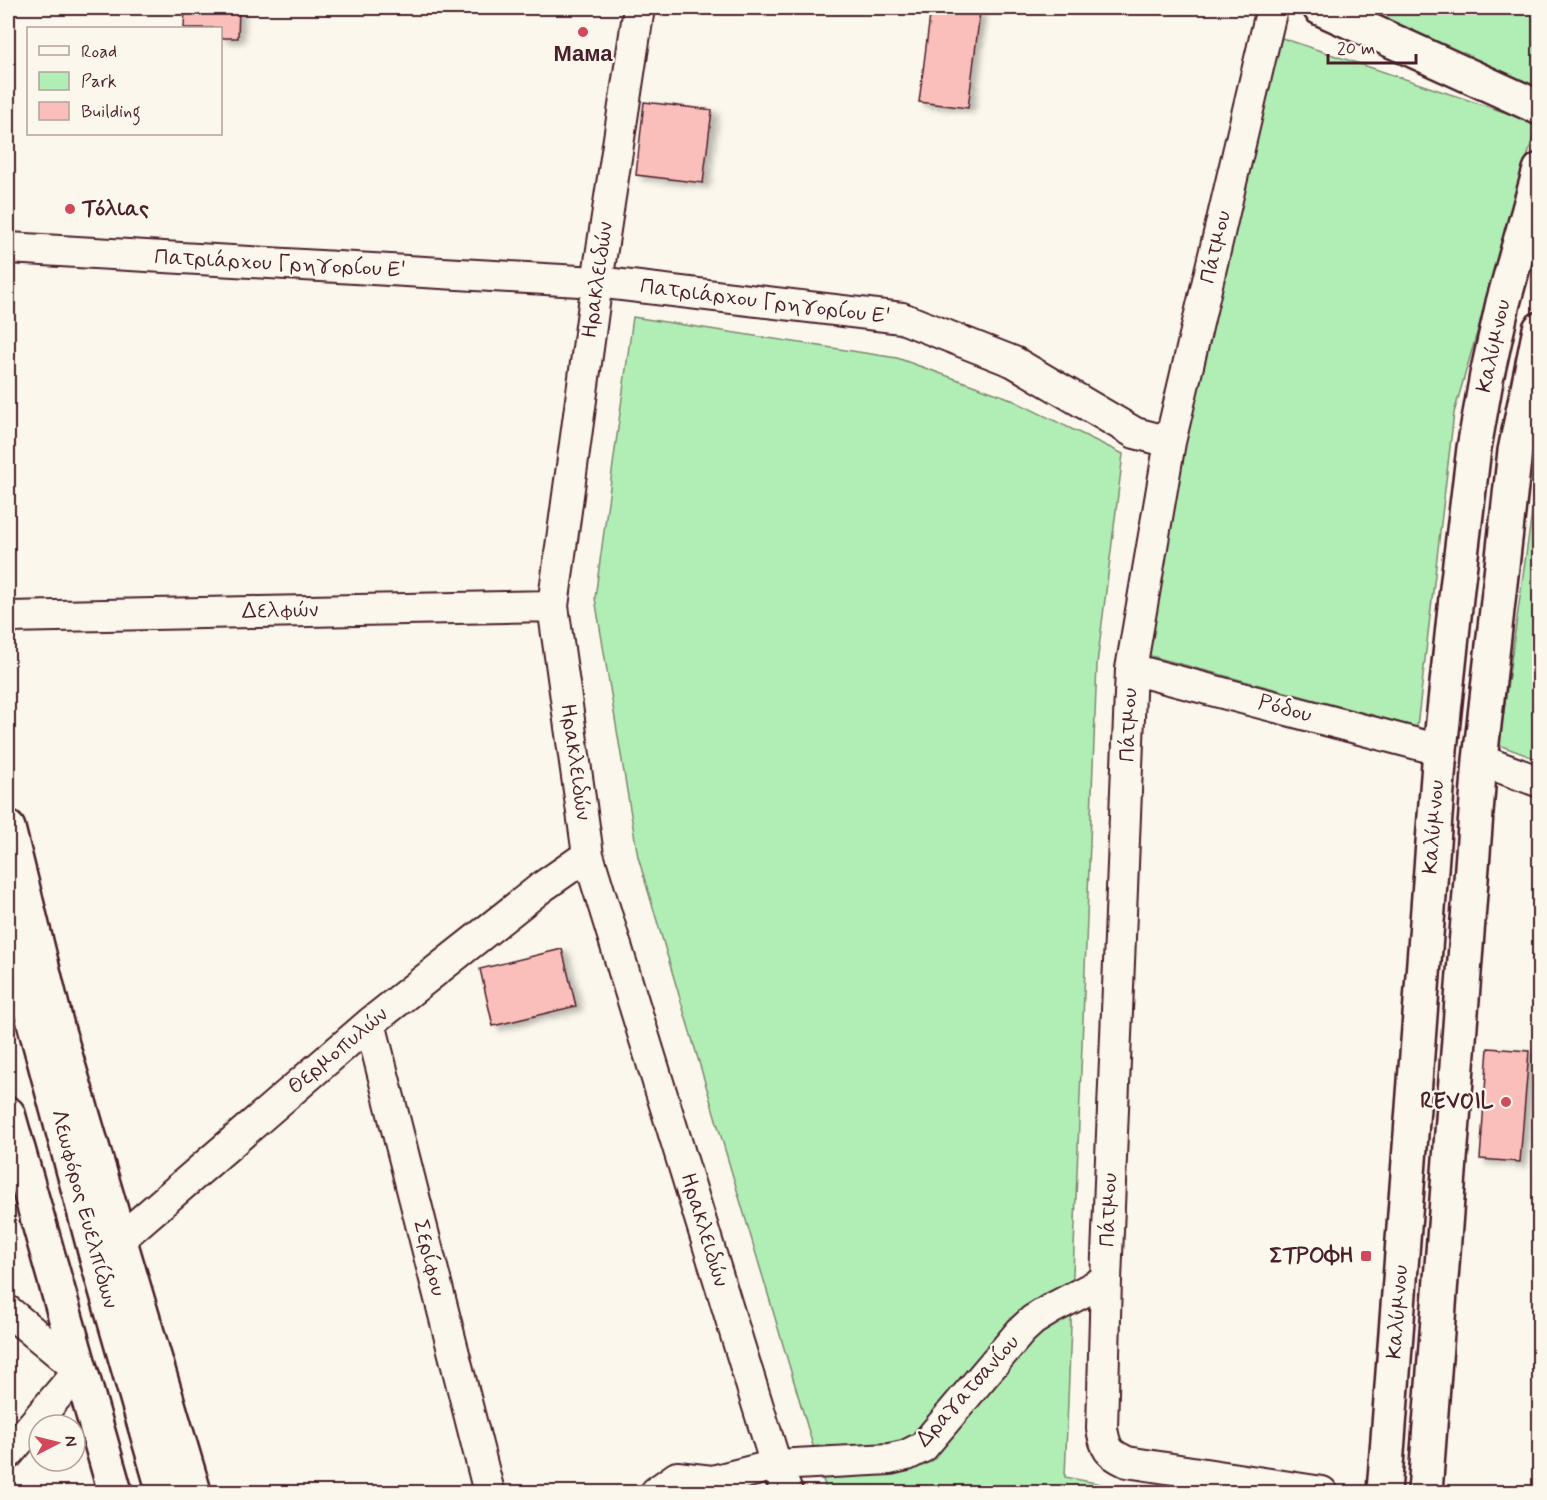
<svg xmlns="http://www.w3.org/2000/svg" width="1547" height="1500" font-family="Mynerve,sans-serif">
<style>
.green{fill:#b0eeb5;stroke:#7d8670;stroke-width:1.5}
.building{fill:#fbbfbb;stroke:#4a1f2b;stroke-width:1.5;filter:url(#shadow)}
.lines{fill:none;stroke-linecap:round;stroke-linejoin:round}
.minor-casing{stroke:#4a1f2b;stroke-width:34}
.tertiary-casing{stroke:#4a1f2b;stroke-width:38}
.secondary-casing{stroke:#4a1f2b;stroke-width:38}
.primary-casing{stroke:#4a1f2b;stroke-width:38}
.minor{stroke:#fbf7ec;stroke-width:30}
.tertiary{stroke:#fbf7ec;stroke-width:33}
.secondary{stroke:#fbf7ec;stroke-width:33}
.primary{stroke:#fbf7ec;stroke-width:33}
.poi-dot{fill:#d1495b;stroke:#fbf7ec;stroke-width:2}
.labels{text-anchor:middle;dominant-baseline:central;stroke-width:4.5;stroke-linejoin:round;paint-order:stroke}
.poi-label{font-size:22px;font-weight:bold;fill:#4a1f2b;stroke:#fbf7ec;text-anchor:end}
.street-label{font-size:22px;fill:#4a1f2b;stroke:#fbf7ec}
</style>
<defs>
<filter id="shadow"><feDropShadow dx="6" dy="4" stdDeviation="3" flood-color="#0004"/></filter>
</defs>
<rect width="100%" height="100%" fill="#fbf7ec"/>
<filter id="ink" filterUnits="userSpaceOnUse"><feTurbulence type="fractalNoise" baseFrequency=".0167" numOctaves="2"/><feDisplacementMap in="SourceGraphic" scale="12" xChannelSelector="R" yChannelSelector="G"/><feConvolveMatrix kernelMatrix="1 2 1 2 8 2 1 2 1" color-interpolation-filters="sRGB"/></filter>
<g filter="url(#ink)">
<path class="green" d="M 1348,8 L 1539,8 L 1539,63 L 1530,92 Z
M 1276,36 L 1537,123 L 1454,413 L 1417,727 L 1147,655 L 1178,436 Z
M 633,317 L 897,358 L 1006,397 L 1123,454 L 1097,664 L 1065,1477 L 1142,1492 L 827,1492 L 825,1486 L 638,857 L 595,598 Z
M 1539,463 L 1539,760 L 1499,745 Z"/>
<path class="building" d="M 185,8 L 239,8 L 238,38 L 220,38 L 220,28 L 184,28 Z
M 931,8 L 980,12 L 968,108 L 919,102 Z
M 644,102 L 712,110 L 703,183 L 636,175 Z
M 562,949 L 576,1006 L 493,1026 L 480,969 Z
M 1488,1048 L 1529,1051 L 1520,1162 L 1480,1159 Z"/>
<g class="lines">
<g class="minor-casing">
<path id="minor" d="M 639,8 L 597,282 L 553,606 L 588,855 L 776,1465 L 787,1492
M 1272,8 L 1170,442 L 1131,669 L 1106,1280 L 1102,1429 C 1106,1450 1108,1453 1127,1462 L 1322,1492
M 8,248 L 597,282 L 902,318 L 1014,362 L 1135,433 L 1170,442
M 8,617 L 553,606
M 1131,669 L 1440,750
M 1480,760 L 1540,782
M 370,1023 L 489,1492
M 104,1253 L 370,1023 L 542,887 L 588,855
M 8,1311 L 79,1370 L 8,1454
M 656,1492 L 677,1477 L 712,1481 L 776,1465 L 890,1459 L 907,1455 L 923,1447 L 1021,1331 L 1033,1320 L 1051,1309 L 1106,1280"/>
</g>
<g class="tertiary-casing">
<path id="tertiary" d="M 1320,8 L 1540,108
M 8,828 L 58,1031 L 194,1492"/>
</g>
<g class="secondary-casing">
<path id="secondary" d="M 1384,1492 L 1440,750 L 1457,588 L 1474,448 L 1487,375 L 1503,303 L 1540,170
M 1425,1492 L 1480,760 L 1515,451 L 1540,329"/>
</g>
<g class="primary-casing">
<path id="primary" d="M 8,924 L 97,1259 L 164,1492
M 8,1114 L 115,1492"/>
</g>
<use href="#minor" class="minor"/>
<use href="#tertiary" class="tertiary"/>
<use href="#secondary" class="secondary"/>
<use href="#primary" class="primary"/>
</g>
</g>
<g class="poi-dot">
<circle cx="583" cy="32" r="6"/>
<circle cx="70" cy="209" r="6"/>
<circle cx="1506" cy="1102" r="6"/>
<rect x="1360" y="1250" width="12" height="12" rx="3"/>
</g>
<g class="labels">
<g class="poi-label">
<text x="583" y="55" text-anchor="middle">Мама</text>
<text x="82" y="209" text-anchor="start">Τόλιας</text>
<text x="1494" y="1102">REVOIL</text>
<text x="1354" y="1256">ΣΤΡΟΦΗ</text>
</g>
<g class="street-label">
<text transform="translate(1216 247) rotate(-77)">Πάτμου</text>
<text transform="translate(280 264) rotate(3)">Πατριάρχου Γρηγορίου Ε'</text>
<text transform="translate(598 280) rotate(-82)">Ηρακλειδών</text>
<text transform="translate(765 302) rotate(7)">Πατριάρχου Γρηγορίου Ε'</text>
<text transform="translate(1494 346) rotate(-78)">Καλύμνου</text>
<text transform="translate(280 611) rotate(-1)">Δελφών</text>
<text transform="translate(1285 709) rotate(15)">Ρόδου</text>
<text transform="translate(1129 725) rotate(-88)">Πάτμου</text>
<text transform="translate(575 762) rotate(82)">Ηρακλειδών</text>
<text transform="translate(1434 827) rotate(-86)">Καλύμνου</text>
<text transform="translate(338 1051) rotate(-40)">Θερμοπυλών</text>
<text transform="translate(84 1209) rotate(75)">Λεωφόρος Ευελπίδων</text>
<text transform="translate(1109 1210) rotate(-88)">Πάτμου</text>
<text transform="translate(704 1230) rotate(73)">Ηρακλειδών</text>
<text transform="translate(429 1258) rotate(76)">Σερίφου</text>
<text transform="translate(1398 1312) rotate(-86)">Καλύμνου</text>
<text transform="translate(968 1391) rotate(-48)">Δραγατσανίου</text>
</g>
</g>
<rect width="1547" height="1500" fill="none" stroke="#fbf7ec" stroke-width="30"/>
<rect x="15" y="15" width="1517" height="1470" fill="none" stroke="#4a1f2b" stroke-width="2" filter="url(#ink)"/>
<rect x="27" y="27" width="195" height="108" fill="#fbf7ec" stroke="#b4a19f" stroke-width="1.5"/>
<rect x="39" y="46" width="30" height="9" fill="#fbf7ec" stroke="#b4a19f" stroke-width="1.5"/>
<text x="81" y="57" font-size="18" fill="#4a1f2b">Road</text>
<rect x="39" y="72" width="30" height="18" fill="#b0eeb5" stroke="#b4a19f" stroke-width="1.5"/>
<text x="81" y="87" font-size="18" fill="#4a1f2b">Park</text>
<rect x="39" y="102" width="30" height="18" fill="#fbbfbb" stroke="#b4a19f" stroke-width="1.5"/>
<text x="81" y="117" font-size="18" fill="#4a1f2b">Building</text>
<g transform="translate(57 1443) rotate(83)"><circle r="28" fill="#fbf7ec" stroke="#b4a19f" stroke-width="1.5"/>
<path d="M0-4.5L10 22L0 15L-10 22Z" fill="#d1495b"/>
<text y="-9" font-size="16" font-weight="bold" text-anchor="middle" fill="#4a1f2b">N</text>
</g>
<path d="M1328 54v9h88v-9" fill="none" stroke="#4a1f2b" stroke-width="3"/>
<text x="1337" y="54" font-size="18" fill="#4a1f2b" stroke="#fbf7ec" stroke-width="4.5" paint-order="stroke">20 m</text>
</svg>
